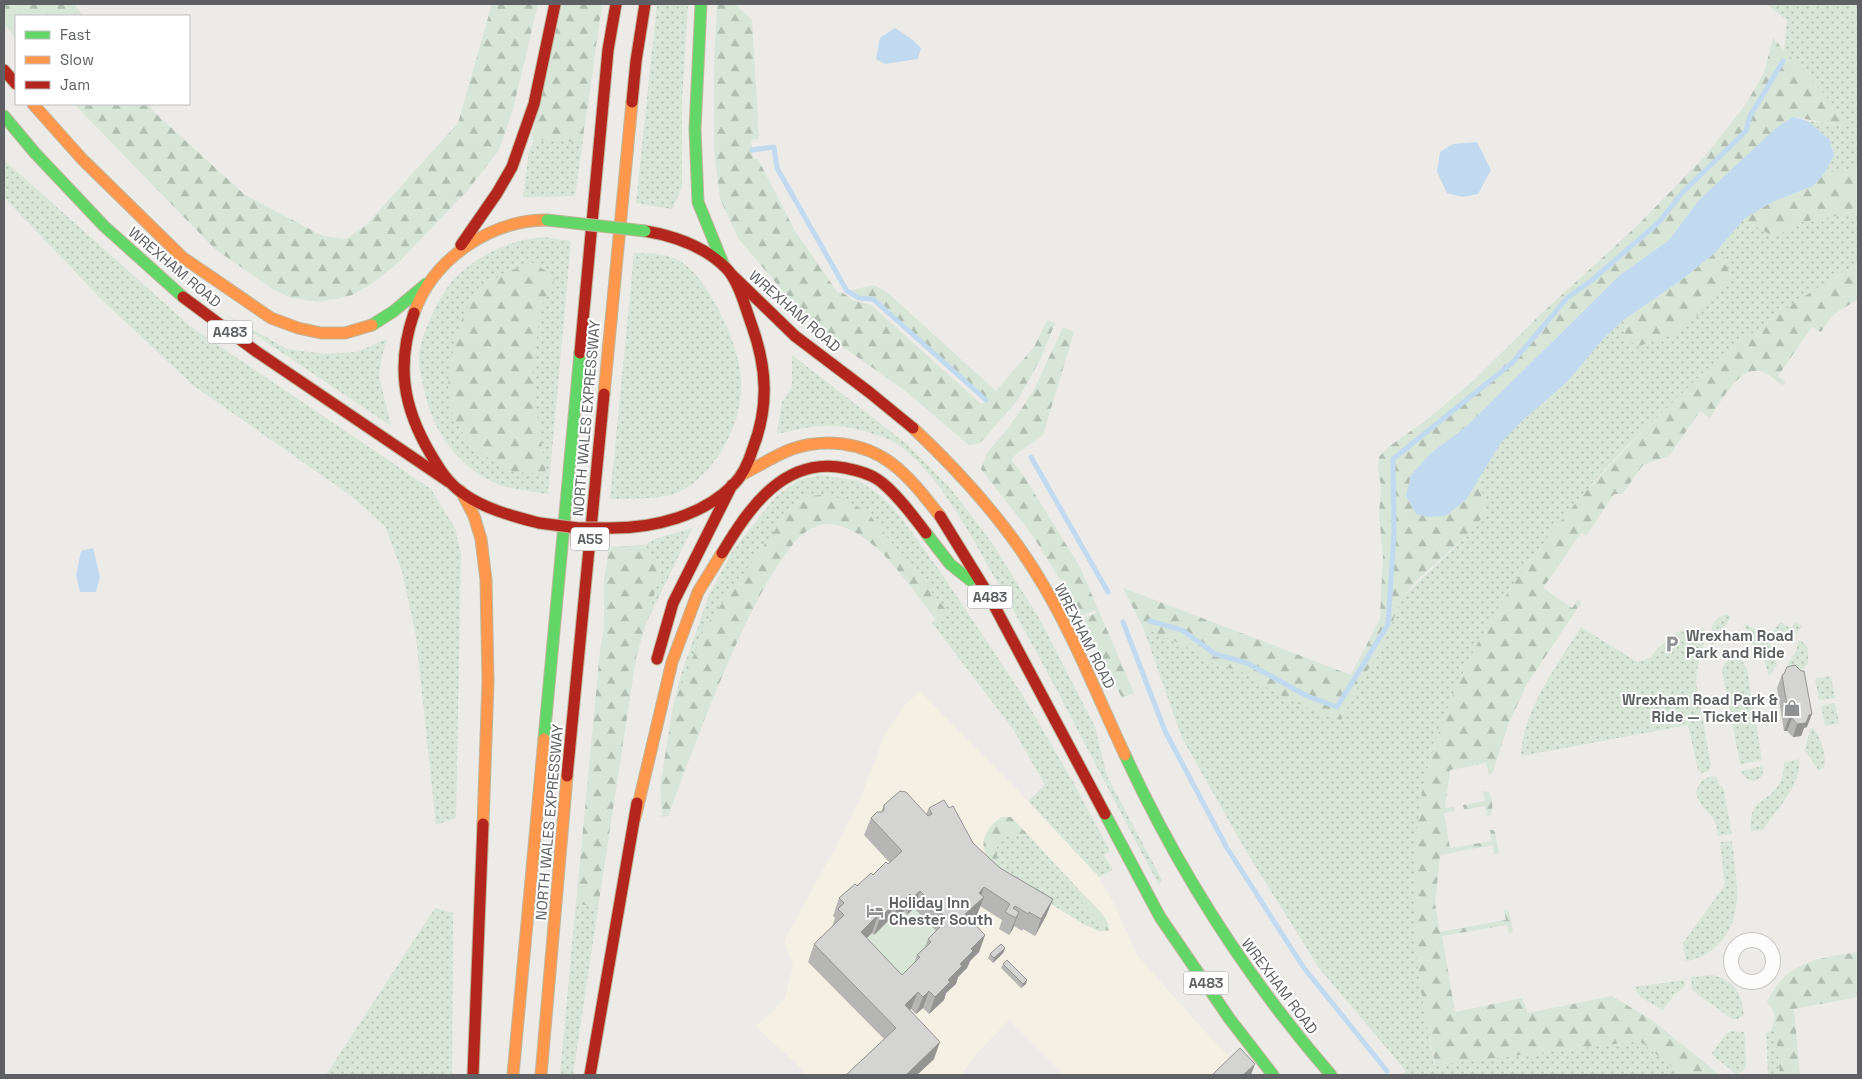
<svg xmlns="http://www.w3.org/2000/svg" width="1862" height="1079" font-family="'Space Grotesk',sans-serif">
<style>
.commercial{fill:#f4f0e3}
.grass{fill:url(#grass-dots)}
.forest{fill:url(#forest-firs)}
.garden{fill:#d7e6d6}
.water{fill:#c2daf0}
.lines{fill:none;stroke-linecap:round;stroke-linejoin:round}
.stream{stroke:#c2daf0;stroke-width:5}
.street-casing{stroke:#c7c7c7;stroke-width:16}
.fast-casing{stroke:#bfb59a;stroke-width:13}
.slow-casing{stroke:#bfb59a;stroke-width:13}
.jam-casing{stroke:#bfb59a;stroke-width:13}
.street{stroke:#fcfcfc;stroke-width:14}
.fast{stroke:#63d668;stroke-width:11}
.slow{stroke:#ff974d;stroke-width:11}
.jam{stroke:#b3261e;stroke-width:11}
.fast-bridge-casing{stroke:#bfb59a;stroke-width:13;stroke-linecap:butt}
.jam-bridge-casing{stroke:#bfb59a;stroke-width:13;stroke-linecap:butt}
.fast-bridge{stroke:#63d668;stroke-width:11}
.jam-bridge{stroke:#b3261e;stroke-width:11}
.wall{fill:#b6b6b5;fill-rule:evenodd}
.shaded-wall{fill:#949493}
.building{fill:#d4d4d2;stroke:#949493;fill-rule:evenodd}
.labels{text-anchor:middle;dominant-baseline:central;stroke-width:4;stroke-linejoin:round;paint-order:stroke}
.shield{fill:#fff;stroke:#8e9092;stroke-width:1}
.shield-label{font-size:14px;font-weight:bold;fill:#5e6064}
.street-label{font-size:15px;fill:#5e6064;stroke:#fff}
.poi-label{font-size:15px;font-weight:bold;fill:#5e6064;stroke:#fff;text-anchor:start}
</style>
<defs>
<pattern id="grass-dots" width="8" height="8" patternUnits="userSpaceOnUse" patternTransform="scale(1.25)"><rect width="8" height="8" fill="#d7e6d6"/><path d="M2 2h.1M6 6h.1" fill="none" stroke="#b2beb1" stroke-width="1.8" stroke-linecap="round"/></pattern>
<pattern id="forest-firs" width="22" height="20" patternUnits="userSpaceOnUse" patternTransform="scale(1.25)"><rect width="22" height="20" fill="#d7e6d6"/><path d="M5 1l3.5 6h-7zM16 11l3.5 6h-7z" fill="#b2beb1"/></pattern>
</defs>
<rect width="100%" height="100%" fill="#ecebe8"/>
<path class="commercial" d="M 920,691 L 1028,801 L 1099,877 L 1115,905 L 1137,955 L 1210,1037 L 1248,1075 L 1064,1075 L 1009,1020 L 979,1051 L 964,1071 L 962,1075 L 803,1075 L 801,1068 L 755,1026 L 768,1016 L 785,998 L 793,965 L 784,941 L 831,855 L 863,791 L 885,734 L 904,706 Z"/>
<path class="grass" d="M 602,4 L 575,196 L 523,197 L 529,151 Z
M 657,4 L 688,4 L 682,99 L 682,187 L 672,209 L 636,203 Z
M 1766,4 L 1858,4 L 1858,167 L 1824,174 L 1834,156 L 1830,140 L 1808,121 L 1842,125 L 1783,61 L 1787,20 Z
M 4,160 L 190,326 L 431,489 L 455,528 L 461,555 L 456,818 L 436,825 L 416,636 L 402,571 L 385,526 L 350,495 L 194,386 L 102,300 L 4,197 Z
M 1858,212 L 1858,265 L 1841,273 L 1771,320 L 1718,359 L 1622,451 L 1593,482 L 1446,711 L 1428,767 L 1423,788 L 1416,852 L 1414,906 L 1419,977 L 1434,1065 L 1640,1041 L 1682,1075 L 1402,1075 L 1406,1071 L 1319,968 L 1246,851 L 1182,738 L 1143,627 L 1187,647 L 1208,661 L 1242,672 L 1282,696 L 1325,716 L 1341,719 L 1362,678 L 1377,657 L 1394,618 L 1401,599 L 1474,529 L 1485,513 L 1480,476 L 1499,444 L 1520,423 L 1567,382 L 1604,338 L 1625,319 L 1624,339 L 1724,261 L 1715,253 L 1744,219 L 1774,237 L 1802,222 Z
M 543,237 L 571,241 L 548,494 C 530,491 510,490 493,482 C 452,463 429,423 422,380 C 421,374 419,367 419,361 C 418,339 440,294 455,278 C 470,263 493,249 513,243 C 523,239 534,239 543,237 Z
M 634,253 C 647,253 659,253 671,257 C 691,264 703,283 713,300 C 727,324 740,354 741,382 C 743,424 714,478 674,494 C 661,499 625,499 610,499 Z
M 223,313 L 287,349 L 326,354 L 357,352 L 387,339 L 382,356 L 379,376 L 391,426 Z
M 792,355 L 908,445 L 951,489 L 990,540 L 1039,618 L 1095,727 L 1107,776 L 1162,880 L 1159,885 C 1103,781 1051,674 991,571 C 967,529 936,469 894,442 C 888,438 880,436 873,434 C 837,421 814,425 777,434 L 782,402 L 792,387 Z
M 821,475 L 859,481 L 881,496 L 900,516 L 937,567 L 1022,694 L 1073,782 L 1110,851 L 1104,855 L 1113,870 L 1099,877 L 1028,801 L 1045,785 L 1013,729 L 932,623 L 947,610 L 820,495 L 809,496 L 797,502 L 673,706 L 682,672 L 709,595 L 732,552 L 776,496 L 799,480 Z
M 692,528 L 645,626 L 660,573 L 658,564 L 645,545 L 655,539 Z
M 1727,614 L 1731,617 L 1710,648 C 1714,631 1706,621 1727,614 Z
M 1780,622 L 1791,628 L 1796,622 L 1802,626 C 1795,638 1783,644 1770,635 Z
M 1744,623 C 1764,635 1773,641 1777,665 L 1769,676 C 1765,663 1764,649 1750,642 Z
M 1581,627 L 1637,662 L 1650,658 L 1658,648 L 1677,632 L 1704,628 L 1706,637 L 1698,665 L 1696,681 L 1711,766 L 1709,771 L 1702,773 L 1698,770 L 1688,725 L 1521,756 C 1523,709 1557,666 1581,627 Z
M 1799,640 C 1810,645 1808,652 1808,663 L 1800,673 L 1789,667 L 1788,664 L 1796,651 Z
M 1734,658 L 1741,659 L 1747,669 L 1762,760 L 1740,764 L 1722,670 C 1724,663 1727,660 1734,658 Z
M 1831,676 L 1835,698 L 1819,700 L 1815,679 Z
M 1835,703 L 1839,723 L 1825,726 L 1821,706 Z
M 1813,728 C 1821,738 1827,755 1824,768 L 1819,771 L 1805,750 L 1810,729 Z
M 1799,759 C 1804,781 1775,812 1763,830 L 1751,831 C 1751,824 1750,817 1753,811 C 1756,804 1761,801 1767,797 C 1779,789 1785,776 1784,762 Z
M 1763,766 C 1765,783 1748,786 1741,771 Z
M 1716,776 L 1720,786 L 1723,786 L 1732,834 L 1718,836 C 1717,831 1717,824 1714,820 C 1708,809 1690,800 1699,785 C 1703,778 1708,777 1716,776 Z
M 1018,834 L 1028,835 L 1081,892 L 1081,901 L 1107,931 L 1099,931 L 1085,925 L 1002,874 L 997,862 L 997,846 L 1006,836 Z
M 1732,841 C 1736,879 1747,922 1713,949 C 1705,955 1696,960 1686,961 L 1683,943 L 1725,885 L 1720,842 Z
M 576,903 L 598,908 L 573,1075 L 560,1075 Z
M 435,908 L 453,913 L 452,1075 L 326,1075 Z
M 1713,975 C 1736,982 1741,992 1744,1015 L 1738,1019 L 1732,1019 L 1692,990 L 1691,977 Z
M 1684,980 L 1685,986 L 1674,995 L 1663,1010 C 1654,1004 1637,999 1635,987 Z
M 1775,1019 L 1780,1075 L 1768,1075 L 1766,1032 L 1771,1031 Z
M 1731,1031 L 1744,1032 L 1745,1037 L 1746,1066 L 1743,1071 L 1736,1074 L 1716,1058 L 1712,1053 L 1726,1034 Z"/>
<path class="forest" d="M 4,4 L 74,4 L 83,16 L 16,16 L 16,39 L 4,23 Z
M 492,4 L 538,4 L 513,109 L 499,150 L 467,191 L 397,264 L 370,285 L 352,295 L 335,299 L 317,302 L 292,298 L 274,290 L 215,249 L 74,104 L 148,104 L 154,112 L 245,195 L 323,236 L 346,239 L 367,224 L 458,123 Z
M 562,4 L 602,4 L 582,142 L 531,140 Z
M 717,4 L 735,4 L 752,20 L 759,139 L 751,140 L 753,159 L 758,159 L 795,231 L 838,293 L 842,292 L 852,300 L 871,305 L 981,404 L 986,400 L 873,299 L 859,298 L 847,291 L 874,285 L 889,294 L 996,391 L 1034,347 L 1047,320 L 1055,323 L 1041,358 L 1017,401 L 980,443 L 969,445 L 904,390 L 822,332 L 781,289 L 738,238 L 720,199 L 714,150 L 714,64 Z
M 1773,38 L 1854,127 L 1793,117 L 1699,200 L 1669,240 L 1620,275 L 1468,425 L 1431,453 L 1466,500 L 1480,476 L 1485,513 L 1474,529 L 1417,580 L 1401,599 L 1394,618 L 1377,657 L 1362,678 L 1341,720 L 1325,716 L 1282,696 L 1242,672 L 1208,661 L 1187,647 L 1143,627 L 1123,588 L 1351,675 L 1380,619 L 1383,555 L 1379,515 L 1381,486 L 1378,468 L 1379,457 L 1387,448 L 1428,419 L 1475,379 L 1541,314 L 1638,225 L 1705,156 L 1744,107 L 1764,73 Z
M 1858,167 L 1858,212 L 1802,222 L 1774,237 L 1744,219 L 1770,203 L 1813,186 L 1824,174 Z
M 1715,253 L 1724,261 L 1731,276 L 1703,311 L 1674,334 L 1639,346 L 1624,339 L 1625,319 L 1680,281 Z
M 531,262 L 556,277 L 540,309 L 532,379 L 546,474 C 536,473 525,473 515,472 C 503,469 492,461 482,453 C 447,424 443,394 453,351 C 457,332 465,305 478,292 C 492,277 514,270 531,262 Z
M 1858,265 L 1858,299 L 1833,315 L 1821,332 L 1812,327 L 1778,376 L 1786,382 L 1784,384 L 1782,385 C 1775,380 1767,372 1758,371 C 1738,368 1720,403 1710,418 L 1700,411 L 1669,456 L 1643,465 L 1622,494 L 1614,494 L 1586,536 L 1581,533 L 1543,588 L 1572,608 L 1579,599 L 1581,603 L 1527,684 L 1508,725 L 1493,772 L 1489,775 L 1486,763 L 1450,770 L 1445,808 L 1454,807 L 1455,811 L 1444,813 L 1450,848 L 1492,841 L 1490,830 L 1493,830 L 1495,832 L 1499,853 L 1494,855 L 1493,845 L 1440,855 L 1435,904 L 1440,932 L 1506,920 L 1504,910 L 1509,911 L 1513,932 L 1509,934 L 1507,925 L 1442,936 L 1455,1012 L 1522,998 L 1528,1013 L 1612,996 L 1653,1021 L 1720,1075 L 1682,1075 L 1640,1041 L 1435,1065 C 1430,1036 1423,1007 1419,978 C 1411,916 1412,849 1423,787 C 1427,769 1433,752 1438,735 C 1480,608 1568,503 1663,412 C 1680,395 1698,377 1716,361 C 1728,350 1742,341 1755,331 C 1788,307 1822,283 1858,265 Z
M 1063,327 L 1074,332 L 1043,435 L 1019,452 L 1013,457 L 1012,461 L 1022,473 L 1080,567 L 1134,693 L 1122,698 L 1083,619 L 1096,613 L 1095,610 L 1082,616 L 1033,536 L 981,469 L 987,453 L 1010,426 L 1034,390 Z
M 820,495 L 843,499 L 867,512 L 947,611 L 936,620 C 910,587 876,531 832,524 C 818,522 801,533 793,544 C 770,573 754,606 738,640 C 712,697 690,757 668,816 L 662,817 L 660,788 L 673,706 L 705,627 L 794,504 L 809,496 Z
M 645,545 L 658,564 L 660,574 L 636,658 L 598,908 L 576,903 L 600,651 L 604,630 L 604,582 L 609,547 Z
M 1483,791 L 1489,792 C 1493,799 1493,808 1491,815 L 1487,816 L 1485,806 L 1464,810 L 1463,805 L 1485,801 Z
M 1001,817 L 1011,817 L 1028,835 C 1012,833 1008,834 997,846 L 997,862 L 1002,874 C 979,855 976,836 1001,817 Z
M 1081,892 C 1089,900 1111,919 1109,930 L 1107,931 L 1081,901 Z
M 1858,952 L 1858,997 L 1794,1009 L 1800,1075 L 1780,1075 L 1774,1014 L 1772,1008 L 1767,1002 C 1787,960 1817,959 1858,952 Z"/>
<path class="garden" d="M 914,908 L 939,934 L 896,992 L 855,950 L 872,933 L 874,935 L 888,921 L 891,924 L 904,911 L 907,914 Z"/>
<path class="water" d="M 895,28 L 913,40 L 921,48 L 918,59 L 885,64 L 876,59 L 880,38 Z
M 1793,117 L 1808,121 L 1830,140 L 1834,156 L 1824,174 L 1813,186 L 1770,203 L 1744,219 L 1715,253 L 1680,281 L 1625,319 L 1604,338 L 1567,382 L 1520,423 L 1500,444 L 1466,500 L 1445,516 L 1428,517 L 1416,514 L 1406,496 L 1411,475 L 1431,453 L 1468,425 L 1620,275 L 1669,240 L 1699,200 L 1776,128 Z
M 1477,142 L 1491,170 L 1478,194 L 1463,197 L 1447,193 L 1437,172 L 1440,152 L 1453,144 Z
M 93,548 L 100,577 L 96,592 L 80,592 L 76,575 L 81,551 Z"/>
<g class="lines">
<path class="stream" d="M 752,150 L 774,147 L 777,168 L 847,291 L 859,298 L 873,299 L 986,400
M 1031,457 L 1108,592
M 1150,621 L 1182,630 L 1215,654 L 1247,663 L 1307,696 L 1337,707 L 1388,624 L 1394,535 L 1393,459 L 1512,363 L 1567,298 L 1591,281 L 1658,223 L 1683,192 L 1746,131 L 1750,116 L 1783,61
M 1123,622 L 1165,731 L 1227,848 L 1304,968 L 1387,1071"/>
<g class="street-casing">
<path id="street" d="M1731 961a21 21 0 1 1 42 0a21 21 0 1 1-42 0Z"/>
</g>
<g class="fast-casing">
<path id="fast" d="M 701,4 L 695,129 L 698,202 L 724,266
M 4,116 L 35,153 L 104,226 L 183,297
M 372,325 L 394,311 L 426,284
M 926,533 L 950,564 L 970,580
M 544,739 L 580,353
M 1125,755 C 1179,872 1247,978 1331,1075
M 1105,814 L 1160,917 L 1229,1018 L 1273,1075"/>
</g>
<g class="slow-casing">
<path id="slow" d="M 33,104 L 82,159 L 182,257 L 271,318 L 298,328 L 321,333 L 345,333 L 372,325
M 414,313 C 433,259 490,220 547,220
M 604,394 L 632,102
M 913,428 C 962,474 1008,525 1042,583 C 1075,638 1098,698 1125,755
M 741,475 C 758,467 775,455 792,449 C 824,438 863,442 891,463 C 910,477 925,497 940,516
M 461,491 L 474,516 L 481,539 L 486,580 L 488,682 L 483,824
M 635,818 L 672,662 L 698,592 L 722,553
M 513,1075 L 544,739
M 541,1075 L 567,776"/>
</g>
<g class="jam-casing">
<path id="jam" d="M 4,70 L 16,84
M 632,102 L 636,61 L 645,4
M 461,245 L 497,193 L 512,167 L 534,104 L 555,4
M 731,274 L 795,336 L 869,392 L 913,428
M 183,297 L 257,352 L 449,482
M 414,313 C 396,365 403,407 430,453 C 439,468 447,482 461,492 C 484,509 512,516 539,523
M 580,353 L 608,50 L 616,4
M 940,516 L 988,594 L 1105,814
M 612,528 C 654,528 703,516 734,484 C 743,475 749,461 753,448 C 769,407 767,368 752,326 C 746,310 739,281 726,268 C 704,246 675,236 645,231
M 722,553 C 749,508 784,456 845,468 C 855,470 868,473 877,479 C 894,490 914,517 926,533
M 657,659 L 673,603 L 732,485
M 567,776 L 604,394
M 473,1075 L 483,824
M 590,1075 L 637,803"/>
</g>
<use href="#street" class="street"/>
<use href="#fast" class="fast"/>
<use href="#slow" class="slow"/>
<use href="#jam" class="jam"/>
<g class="fast-bridge-casing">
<path id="fast-bridge" d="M 547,220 L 645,231"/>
</g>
<g class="jam-bridge-casing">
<path id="jam-bridge" d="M 539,523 L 578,528 L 612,528"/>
</g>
<use href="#fast-bridge" class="fast-bridge"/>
<use href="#jam-bridge" class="jam-bridge"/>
</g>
<path class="wall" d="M 1782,675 L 1807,727 L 1804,728 L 1801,736 L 1793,737 L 1787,731 L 1784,731 L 1777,688 Z
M 884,805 L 926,814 L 929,808 L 949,808 L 973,843 L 1000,868 L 1053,899 L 1046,916 L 1035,936 L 1023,929 L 1022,931 L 1014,926 L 1009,935 L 999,929 L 1002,920 L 980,906 L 977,915 L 971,920 L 985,935 L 979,952 L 970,961 L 967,968 L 958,977 L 956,984 L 946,993 L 944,1000 L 929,1014 L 923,1008 L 916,1014 L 911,1009 L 910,1010 L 934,1059 L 917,1075 L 846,1075 L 884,1039 L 808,962 L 814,944 L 832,927 L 835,918 L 833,916 L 839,898 L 890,863 L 864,835 L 871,818 L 881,812 ZM 914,908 L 936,931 L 928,939 L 925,947 L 917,955 L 914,963 L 902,975 L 866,938 L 872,933 L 874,935 L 888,921 L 891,924 L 904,911 L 907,915 Z
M 1005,948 L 1003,953 L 993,963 L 988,958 L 990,954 Z
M 1003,964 L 1026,984 L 1021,988 L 1001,968 Z"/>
<path class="shaded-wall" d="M 1812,714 L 1807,727 L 1804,728 L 1801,736 L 1793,737 L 1797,724 L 1809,715 Z
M 1789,718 L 1792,718 L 1787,731 L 1784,731 Z
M 984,887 L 979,902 L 984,897 L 977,915 L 959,932 L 965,914 L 979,893 Z
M 920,891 L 914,908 L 907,915 L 913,897 Z
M 910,894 L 904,911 L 891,924 L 897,907 Z
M 1053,899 L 1046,916 L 1035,936 L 1041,919 Z
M 894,904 L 888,921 L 874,935 L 880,918 Z
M 1019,912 L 1013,929 L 1009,935 L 1016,918 Z
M 878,915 L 872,933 L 855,950 L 861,932 Z
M 985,935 L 979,952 L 970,961 L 967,968 L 958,977 L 956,984 L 946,993 L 944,1000 L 929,1014 L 935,997 L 971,949 Z
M 1005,948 L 1003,953 L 993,963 L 994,958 Z
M 1027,980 L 1026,984 L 1021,988 L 1023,984 Z
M 929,991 L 923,1008 L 916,1014 L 923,997 Z
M 918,992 L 911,1009 L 899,1022 L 905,1005 Z
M 940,1042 L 934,1059 L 917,1075 L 906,1075 Z
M 1255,1064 L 1251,1075 L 1243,1075 Z"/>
<path class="building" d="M 1795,665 L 1801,671 L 1804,671 L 1812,714 L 1809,715 L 1806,723 L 1797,724 L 1792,718 L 1789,718 L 1782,675 L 1784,674 L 1787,667 Z
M 900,791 L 906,792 L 928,816 L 932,814 L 929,808 L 944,800 L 949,808 L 953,806 L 973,843 L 1000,868 L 1053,899 L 1041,919 L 1029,912 L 1028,914 L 1015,906 L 1013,908 L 1019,912 L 1016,918 L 1005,912 L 1010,904 L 984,887 L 979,893 L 984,897 L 965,914 L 985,935 L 971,949 L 973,951 L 960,964 L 962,966 L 948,980 L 950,982 L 935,997 L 929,991 L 923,997 L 918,992 L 905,1005 L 940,1042 L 906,1075 L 846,1075 L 896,1028 L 814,944 L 844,915 L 838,909 L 844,903 L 839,898 L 855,884 L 857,886 L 871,873 L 873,875 L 886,862 L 888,864 L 902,851 L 871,818 L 877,812 L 882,812 L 884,810 L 884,805 ZM 920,891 L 945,917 L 939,924 L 941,926 L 928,939 L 931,942 L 917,955 L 920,957 L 902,975 L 861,932 L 878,915 L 880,918 L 894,904 L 897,907 L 910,894 L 913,897 Z
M 1001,944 L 1005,948 L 994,958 L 990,954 Z
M 1007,960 L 1027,980 L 1023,984 L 1003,964 Z
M 1240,1048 L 1255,1064 L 1243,1075 L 1212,1075 Z"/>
<defs>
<g id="parking-bare" transform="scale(1.35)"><path d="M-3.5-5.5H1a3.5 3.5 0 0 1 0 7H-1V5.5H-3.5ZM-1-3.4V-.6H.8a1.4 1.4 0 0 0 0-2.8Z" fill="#909192" stroke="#fff" stroke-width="2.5" paint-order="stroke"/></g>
<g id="shop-bare" transform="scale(1.35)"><path d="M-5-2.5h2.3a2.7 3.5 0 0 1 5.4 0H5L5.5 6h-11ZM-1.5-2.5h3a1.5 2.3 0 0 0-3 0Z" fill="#909192" stroke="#fff" stroke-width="2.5" paint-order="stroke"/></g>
<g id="hotel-bare" transform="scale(1.35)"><path d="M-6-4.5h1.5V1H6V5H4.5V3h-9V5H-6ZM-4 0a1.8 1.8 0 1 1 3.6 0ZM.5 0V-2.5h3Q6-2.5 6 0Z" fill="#909192" stroke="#fff" stroke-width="2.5" paint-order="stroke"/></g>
</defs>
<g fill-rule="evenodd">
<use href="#parking-bare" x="1672" y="644"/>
<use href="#shop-bare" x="1792" y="708"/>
<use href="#hotel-bare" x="875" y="911"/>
</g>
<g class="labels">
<g class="shield">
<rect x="207.5" y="320.5" width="45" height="23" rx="4"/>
<rect x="571" y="527.5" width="38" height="23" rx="4"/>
<rect x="967.5" y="585.5" width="45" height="23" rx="4"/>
<rect x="1183.5" y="971.5" width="45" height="23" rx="4"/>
</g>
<g class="shield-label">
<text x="230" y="332">A483</text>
<text x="590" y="539">A55</text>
<text x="990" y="597">A483</text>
<text x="1206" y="983">A483</text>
</g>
<g class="street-label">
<text transform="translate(175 267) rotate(40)">WREXHAM ROAD</text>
<text transform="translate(795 311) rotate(41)">WREXHAM ROAD</text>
<text transform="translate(586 418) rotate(-85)">NORTH WALES EXPRESSWAY</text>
<text transform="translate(1085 636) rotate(63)">WREXHAM ROAD</text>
<text transform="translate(549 822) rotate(-85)">NORTH WALES EXPRESSWAY</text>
<text transform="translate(1280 986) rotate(53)">WREXHAM ROAD</text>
</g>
<g class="poi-label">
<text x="1686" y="635">Wrexham Road<tspan x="1686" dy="17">Park and Ride</tspan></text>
<text x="1778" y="699" text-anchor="end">Wrexham Road Park &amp;<tspan x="1778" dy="17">Ride — Ticket Hall</tspan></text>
<text x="889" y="902">Holiday Inn<tspan x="889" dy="17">Chester South</tspan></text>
</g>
</g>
<rect width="1862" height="1079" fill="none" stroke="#5e6064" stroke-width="10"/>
<rect x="15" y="15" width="175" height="90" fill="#ffffff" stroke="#bfbfc1"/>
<rect x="25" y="31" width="25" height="8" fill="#63d668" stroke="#bfbfc1"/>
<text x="60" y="40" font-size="15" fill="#5e6064">Fast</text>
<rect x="25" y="56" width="25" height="8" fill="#ff974d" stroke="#bfbfc1"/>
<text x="60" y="65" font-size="15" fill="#5e6064">Slow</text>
<rect x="25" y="81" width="25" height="8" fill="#b3261e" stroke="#bfbfc1"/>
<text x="60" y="90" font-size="15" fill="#5e6064">Jam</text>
</svg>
